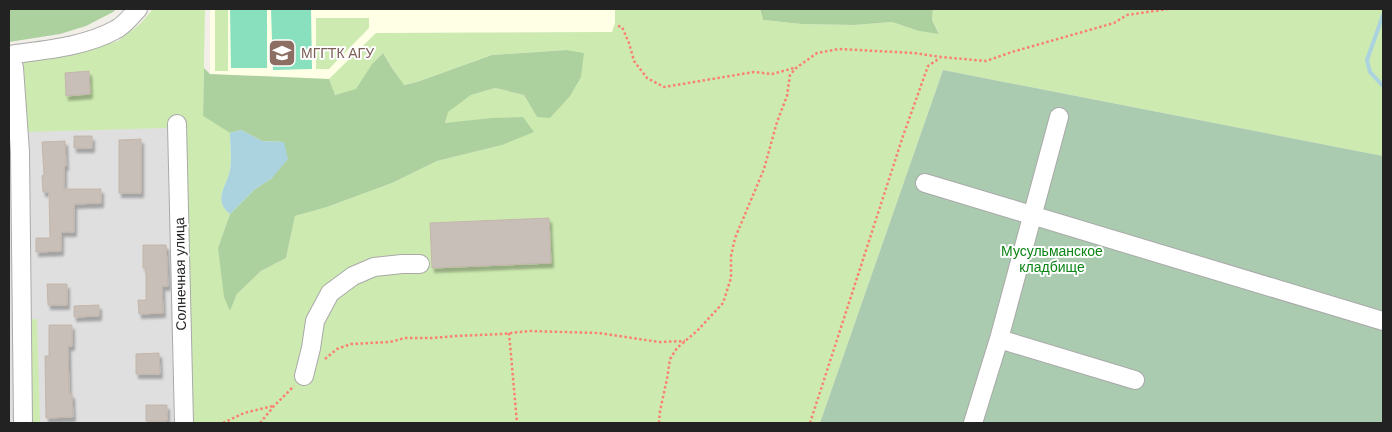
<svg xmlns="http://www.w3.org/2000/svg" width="1392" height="432" font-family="'DM Sans',sans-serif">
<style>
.residential{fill:#e0dfdf}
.education{fill:#ffffe5}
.grass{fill:#cdebb0}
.forest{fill:#add19e}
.cemetery{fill:#aacbaf}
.pitch{fill:#88e0be}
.water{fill:#aad3df}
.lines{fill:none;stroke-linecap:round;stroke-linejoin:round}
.stream{stroke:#aad3df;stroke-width:4}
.building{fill:#c7bfb8;stroke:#c4b6ab;filter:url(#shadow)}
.minor-casing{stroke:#a9a9a9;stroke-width:20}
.path{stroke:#fa8072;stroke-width:2.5;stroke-dasharray:2.5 2.5;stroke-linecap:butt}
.minor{stroke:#fff;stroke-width:18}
.labels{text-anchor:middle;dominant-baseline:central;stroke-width:4;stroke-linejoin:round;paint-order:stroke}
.education-label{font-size:14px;fill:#785e54;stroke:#fff;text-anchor:start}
.park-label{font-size:14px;fill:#0c8416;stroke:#fff}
.street-label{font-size:14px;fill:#222;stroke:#fff}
</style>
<defs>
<filter id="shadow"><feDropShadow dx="2.5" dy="4.5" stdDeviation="1" flood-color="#0004"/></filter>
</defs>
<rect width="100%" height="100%" fill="#f2efe9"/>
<path class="residential" d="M 9,63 L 169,125 L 176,423 L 9,423 Z"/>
<path class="education" d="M 210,9 L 985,9 L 984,17 L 612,32 L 376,33 L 329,79 L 210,74 Z"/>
<path class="grass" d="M 153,9 L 205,9 L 203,116 L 230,133 C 230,144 232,160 230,170 C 227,186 212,200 230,214 L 218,248 L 230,311 L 237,294 L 261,271 L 286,258 L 295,216 L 327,207 L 392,183 L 437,161 L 502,145 L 491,118 L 445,124 L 447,112 L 471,95 L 495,88 L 524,95 L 537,117 L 566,50 L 492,55 L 417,82 L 403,85 L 383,53 L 372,64 L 356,90 L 334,95 L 329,79 L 376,33 L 612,32 L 615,23 L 615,9 L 760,9 L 763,20 L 801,24 L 854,25 L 892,22 L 919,31 L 939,33 L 932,20 L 933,9 L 1383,9 L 1383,156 L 943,70 L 820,423 L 184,423 L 176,124 L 166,128 L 26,132 L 17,58 L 97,47 L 118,41 L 140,24 Z
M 215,9 L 228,9 L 228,71 L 215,71 Z
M 316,18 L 369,18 L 369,28 L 329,69 L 316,69 Z
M 25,319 L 37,319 L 40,423 L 29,423 Z"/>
<path class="forest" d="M 9,9 L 116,9 L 113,12 L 86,26 L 60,34 L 9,42 Z
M 760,9 L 933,9 L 932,20 L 939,34 L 919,31 L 892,22 L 854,25 L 801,24 L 763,20 Z
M 566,50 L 584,53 L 581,77 L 570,96 L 550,118 L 537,117 L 524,95 L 495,88 L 471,95 L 448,112 L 445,123 L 491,118 L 523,117 L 534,132 L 502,145 L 437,161 L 392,183 L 327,207 L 295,216 L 286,258 L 261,271 L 237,294 L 230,311 L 224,297 L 218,248 L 230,214 L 255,189 L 272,178 L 284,142 L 262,141 L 241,130 L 230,133 L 203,116 L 204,68 L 210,74 L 329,79 L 335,95 L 356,89 L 372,64 L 383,53 L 392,68 L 404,85 L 417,82 L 492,55 Z"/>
<path class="cemetery" d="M 943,70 L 1383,156 L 1383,423 L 820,423 Z"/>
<path class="pitch" d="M 230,9 L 267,9 L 267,68 L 231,68 Z
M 271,9 L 311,9 L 312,69 L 273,70 Z"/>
<path class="water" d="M 241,130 L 262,141 L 284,142 L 288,159 L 272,178 L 255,189 L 230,214 C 212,200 227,186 230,170 C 232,160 230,144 230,133 Z"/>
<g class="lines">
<path class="stream" d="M 1383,15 L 1367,60 L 1370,72 L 1383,86"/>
</g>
<path class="building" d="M 89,71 L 90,94 L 66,96 L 65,73 Z
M 74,136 L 92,136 L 92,148 L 74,148 Z
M 141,139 L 141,193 L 119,193 L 119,140 Z
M 65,141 L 66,166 L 64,166 L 64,189 L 101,189 L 101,203 L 74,204 L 74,232 L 61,232 L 61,251 L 36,252 L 36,238 L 50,238 L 49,192 L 43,192 L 42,176 L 44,175 L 42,142 Z
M 549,218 L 551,263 L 432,268 L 430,223 Z
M 143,245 L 166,245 L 168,286 L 162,286 L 163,313 L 139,314 L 138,300 L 146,300 L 146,268 L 143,268 Z
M 47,284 L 67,284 L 67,305 L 48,305 Z
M 99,305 L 99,316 L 74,317 L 74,306 Z
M 49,325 L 72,325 L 72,346 L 68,346 L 69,394 L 72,394 L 73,417 L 46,418 L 45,356 L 49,356 Z
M 159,353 L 160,374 L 136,374 L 136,354 Z
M 146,405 L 167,405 L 167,421 L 146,421 Z"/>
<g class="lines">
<g class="minor-casing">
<path id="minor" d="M 9,55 C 43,50 84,47 115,30 C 124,26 131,16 138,9
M 10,55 L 14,68 L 20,152 L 23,423
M 177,124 L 184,423
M 925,183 L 1383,321
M 999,339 L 1135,380
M 304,376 L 311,348 L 315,321 L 330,293 L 353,276 L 374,267 L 402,264 L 420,264
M 973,423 L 999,339 L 1059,117"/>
</g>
<path class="path" d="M 618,26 L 622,27 L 629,43 L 634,61 L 647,78 L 664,87 L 754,72 L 772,74 L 794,68
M 509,333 L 517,423
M 325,359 L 337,349 L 351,344 L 390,342 L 405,338 L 432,338 L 456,336 L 502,334 L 529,331 L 599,333 L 659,342 L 685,341
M 223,423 L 244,413 L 273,406
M 260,423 L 274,406 L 294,386
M 659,423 L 660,411 L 667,379 L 670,359 L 677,348 L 697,331 L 723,303 L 731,278 L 731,256 L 735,238 L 764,169 L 777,122 L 787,96 L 790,75 L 796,68 L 817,53 L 839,49 L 914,53 L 941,57 L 986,61 L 1012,52 L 1114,23 L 1127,15 L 1168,9
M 810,423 L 903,136 L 928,66 L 940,58"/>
<use href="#minor" class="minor"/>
</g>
<defs>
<g id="university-square" transform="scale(1.4375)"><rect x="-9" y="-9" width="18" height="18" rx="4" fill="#8d6e63" stroke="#fff"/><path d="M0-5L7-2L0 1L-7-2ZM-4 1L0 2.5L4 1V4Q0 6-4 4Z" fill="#fff"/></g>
</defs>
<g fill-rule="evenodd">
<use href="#university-square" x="282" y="53"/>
</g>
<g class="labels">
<g class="education-label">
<text x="301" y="53">МГГТК АГУ</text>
</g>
<g class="park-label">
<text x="1052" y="251">Мусульманское<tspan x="1052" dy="16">кладбище</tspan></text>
</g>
<g class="street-label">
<text transform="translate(180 274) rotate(-91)">Солнечная улица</text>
</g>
</g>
<rect width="1392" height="432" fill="none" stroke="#222222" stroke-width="20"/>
</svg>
